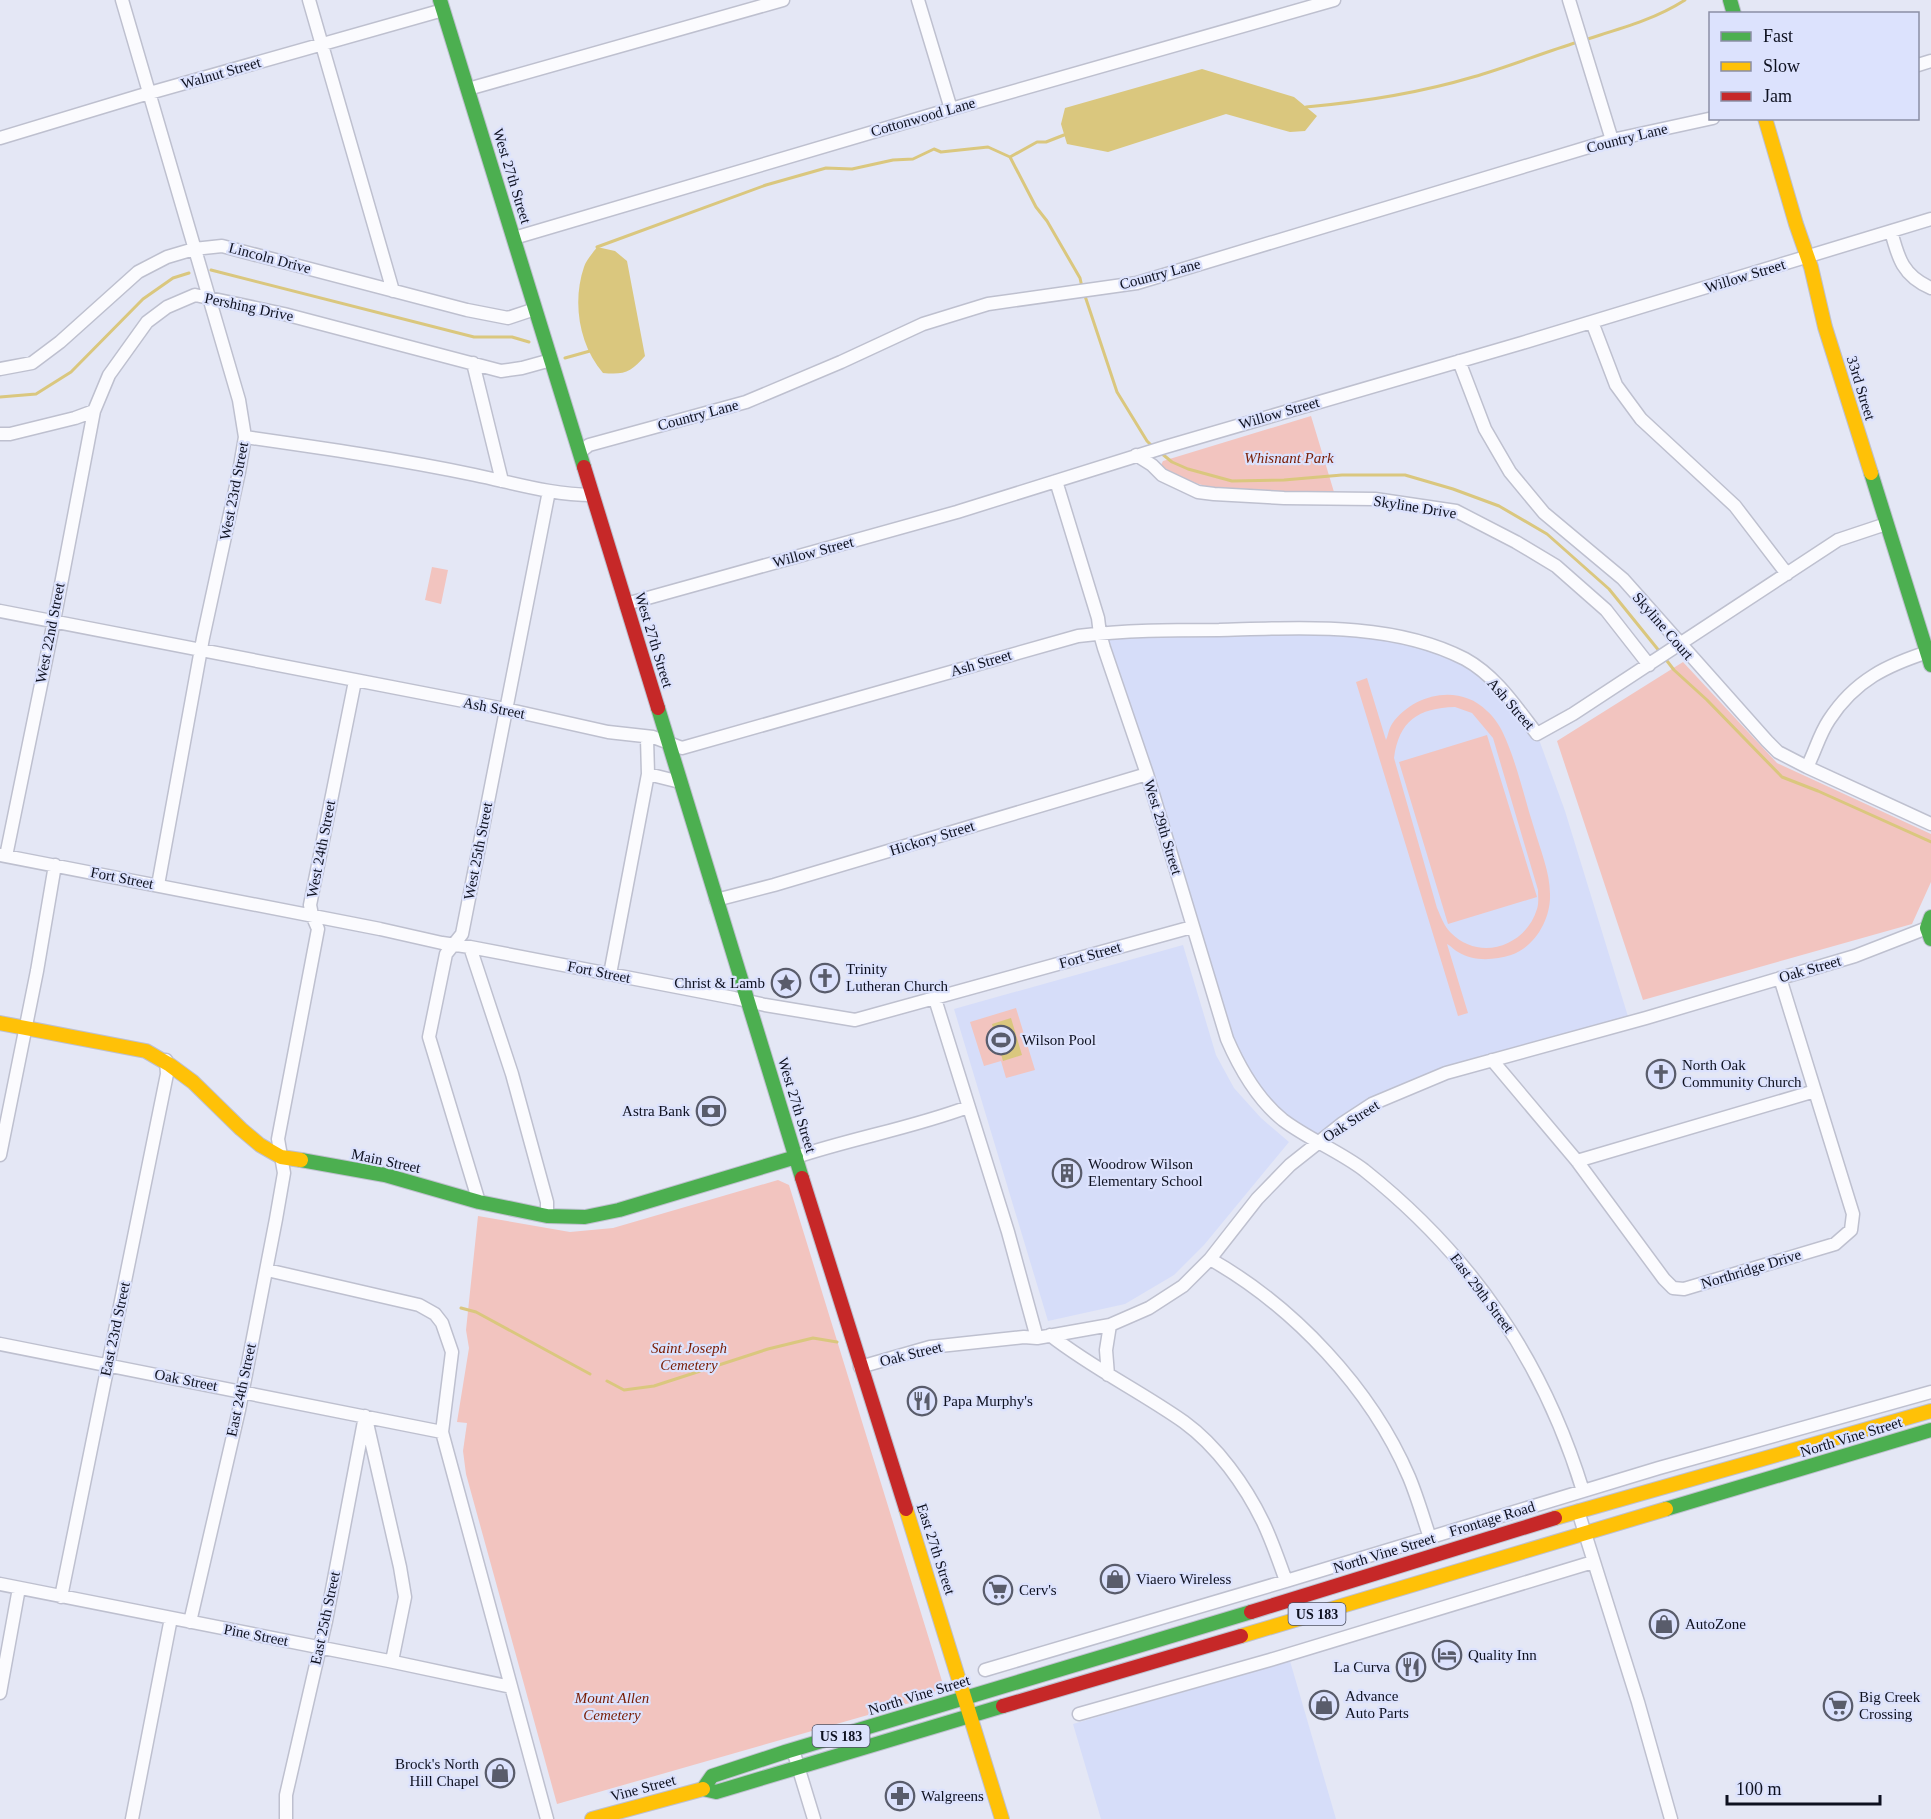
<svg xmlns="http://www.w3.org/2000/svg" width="1931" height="1819" font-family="'Times New Roman',serif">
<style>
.built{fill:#d6ddf9}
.green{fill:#f2c4bf;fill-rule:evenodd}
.water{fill:#dac77e}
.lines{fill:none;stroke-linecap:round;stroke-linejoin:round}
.stream{stroke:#dac77e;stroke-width:3}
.street-casing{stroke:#bec0cf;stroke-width:15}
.fast-casing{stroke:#bec0cf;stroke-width:16}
.slow-casing{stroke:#bec0cf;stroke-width:16}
.jam-casing{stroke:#bec0cf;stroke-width:16}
.street{stroke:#fbfbfe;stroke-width:12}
.fast{stroke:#4caf50;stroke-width:14}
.slow{stroke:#ffc107;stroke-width:14}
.jam{stroke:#c62828;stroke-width:14}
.labels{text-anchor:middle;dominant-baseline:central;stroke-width:4.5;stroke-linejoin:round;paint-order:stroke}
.shield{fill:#dce2fd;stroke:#4c5062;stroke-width:1.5}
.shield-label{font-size:14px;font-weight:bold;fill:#0e1120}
.street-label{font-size:15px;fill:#0e1120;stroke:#dce2fd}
.park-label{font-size:15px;font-style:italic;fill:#771b02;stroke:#dce2fd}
.poi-label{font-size:15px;fill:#0e1120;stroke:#dce2fd;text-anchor:start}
</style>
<rect width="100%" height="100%" fill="#e4e7f5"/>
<path class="built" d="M 1386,633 L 1466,660 L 1537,734 L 1565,811 L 1630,1023 L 1446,1073 L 1395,1095 L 1319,1142 L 1283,1119 L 1240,1069 L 1100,634 Z
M 1183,945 L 1216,1055 L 1234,1088 L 1261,1118 L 1289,1142 L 1204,1245 L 1174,1275 L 1125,1304 L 1048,1321 L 954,1009 Z
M 1290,1661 L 1336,1819 L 1101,1819 L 1073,1724 Z"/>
<path class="green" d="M 1311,416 L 1334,492 C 1283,491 1202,500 1161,465 L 1163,461 Z
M 432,567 L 448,570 L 441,604 L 425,600 Z
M 1683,662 L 1777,763 L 1931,834 L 1931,882 L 1912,924 L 1643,1000 L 1557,741 Z
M 1367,678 L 1386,740 C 1388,736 1389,728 1392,724 C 1413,694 1459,683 1487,711 C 1493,716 1500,726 1503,733 C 1517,763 1524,797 1534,828 C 1540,849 1550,872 1550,894 C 1551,919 1535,947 1511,955 C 1494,960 1474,962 1458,952 C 1454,950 1451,946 1447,944 L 1468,1013 L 1458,1016 L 1356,682 ZM 1455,707 L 1472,713 L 1493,738 L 1538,890 C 1538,896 1539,903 1537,909 C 1526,946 1480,962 1451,933 C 1444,926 1441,917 1437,908 L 1394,758 C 1399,721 1418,708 1455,707 Z
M 1487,735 L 1537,897 L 1448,924 L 1399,762 Z
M 1016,1008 L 1035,1070 L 1006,1078 L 1001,1061 L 984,1066 L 970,1022 Z
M 778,1180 L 789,1185 L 942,1681 L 931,1697 L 557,1804 L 466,1474 L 463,1451 L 467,1423 L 457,1422 L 469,1348 L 466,1330 L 478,1216 L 570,1232 L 613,1228 Z"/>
<path class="water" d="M 1202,69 L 1294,97 L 1317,116 L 1305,131 L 1290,132 L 1226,114 L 1108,152 L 1067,144 L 1061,124 L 1065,108 Z
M 597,247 L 615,251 L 627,261 L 645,356 C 631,372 625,375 603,373 C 579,345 572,302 584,267 C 586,260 593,253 597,247 Z
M 1011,1018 L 1022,1055 L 1003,1061 L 992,1024 Z"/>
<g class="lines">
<path class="stream" d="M 1584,40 C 1619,29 1654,20 1685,0
M 1306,107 C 1362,102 1419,93 1473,77 C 1508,67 1542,53 1578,42
M 1010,157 L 1037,142 L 1046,142 L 1064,135
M 597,247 L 766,185 L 826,168 L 852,169 L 893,160 L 913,159 L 934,149 L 941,152 L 988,147 L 1010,157 L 1036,207 L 1047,221 L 1080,278 L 1082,287
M 211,270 L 474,337 L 512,337 L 529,342
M 1084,293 L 1117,392 L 1147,441 L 1153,447
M 565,358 L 590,351
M 0,397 L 36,394 L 71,372 L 143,299 L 173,278 L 189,273
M 1161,453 L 1172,462 L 1188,469 L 1232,481 L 1284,480 L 1342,475 L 1405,475 L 1453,489 L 1499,506 L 1547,534 L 1609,589 L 1660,652
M 1664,657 L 1674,670 L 1707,700 L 1782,777 L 1818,791 L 1931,842
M 461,1308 L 476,1312 L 590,1374
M 607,1381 L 624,1390 L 654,1386 L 768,1349 L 813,1338 L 837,1342"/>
<g class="street-casing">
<path id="street" d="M 122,0 L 239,400 L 245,437 L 239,472 L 203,638 L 158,885
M 309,0 L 393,291
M 918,0 L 951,109
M 1569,0 L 1612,140
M 1918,65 L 1931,61
M 468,89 L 783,0
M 0,138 L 139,96 L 443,10
M 1891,231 C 1898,258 1903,276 1931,288
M 514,238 L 951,109 L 1334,0
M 1592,322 L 1616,385 L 1641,419 L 1735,506 L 1787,574
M 1459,361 L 1485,429 L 1510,472 L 1544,513 L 1623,579 L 1767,741 L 1778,752 L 1807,767 L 1931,824
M 473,363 L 502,481
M 0,369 L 32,363 L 60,342 L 138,272 L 167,257 L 194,249 L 222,246 L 467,310 L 508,318 L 535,309
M 0,434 L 10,434 L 75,418 L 94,411
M 245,437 C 322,448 399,459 475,475 C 514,483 553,495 592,495
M 580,452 L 589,445 L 746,402 L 841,362 L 923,324 L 988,304 L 1137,283 L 1612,140 L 1713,118
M 1136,455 L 1152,465 L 1162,475 L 1198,492 L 1214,494 L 1284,498 L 1375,499 L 1456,511 L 1516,542 L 1556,566 L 1606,610 L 1649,665
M 1056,481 L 1098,618 L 1100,634 L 1104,648 L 1147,774 L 1227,1039 C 1240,1069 1257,1099 1283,1120 C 1308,1139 1339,1151 1364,1170 C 1472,1256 1543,1360 1583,1491
M 626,604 L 957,512 L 1165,447 L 1522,343 L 1931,219
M 0,611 L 505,709 L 608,732 L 653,737 L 682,748 L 1078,636 C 1125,630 1172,630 1219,630 C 1299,628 1392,621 1465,659 C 1496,676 1516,707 1537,734 L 1573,714 L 1838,540 L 1886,524
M 1807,767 C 1815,752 1819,735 1829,720 C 1855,680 1887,665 1931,651
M 648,774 L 680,782
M 0,855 L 380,929 L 442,943 L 470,947 L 734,998 L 765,1005 L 855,1020 L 1192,927
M 6,856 L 54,621 L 94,411 L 109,375 L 147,322 L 167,307 L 195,295 L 284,314 L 501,371 L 522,368 L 551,360
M 716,900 L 774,885 L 1147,774
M 470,947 L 512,1074 L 547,1202 L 547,1216
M 610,974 L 648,774 L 647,738
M 935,999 L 1008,1232 L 1037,1338
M 1492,1060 L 1577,1161 L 1664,1279 L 1673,1288 L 1684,1289 L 1835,1244 L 1851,1230 L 1853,1214 L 1780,978
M 0,1155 L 37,971 L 55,865
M 796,1157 C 853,1138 912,1128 968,1107
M 1577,1161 L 1815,1091
M 479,1202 L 429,1037 L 446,954 L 462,934 L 549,491
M 1210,1259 C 1293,1306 1371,1388 1409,1477 C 1417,1496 1423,1517 1430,1538
M 267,1270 L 419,1305 L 435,1314 L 442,1323 L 452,1352 L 442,1432 L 547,1819
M 1050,1335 C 1092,1368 1140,1391 1184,1422 C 1217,1446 1245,1485 1263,1522 C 1272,1541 1279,1561 1286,1581
M 0,1344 L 442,1432
M 860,1367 L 930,1347 L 1024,1337 L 1037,1338 L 1110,1325 L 1149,1308 L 1183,1286 L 1210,1259 L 1257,1199 L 1290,1165 L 1343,1123 L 1372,1104 L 1446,1073 L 1646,1018 L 1855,956 L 1927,928
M 1108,1375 L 1106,1350 L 1110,1325
M 367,1423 L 400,1567 L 405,1597 L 392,1661
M 1578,1511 L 1638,1702 L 1671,1819
M 0,1584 L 389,1661 L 511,1687
M 61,1597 L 167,1074 L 166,1060
M 190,1622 L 239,1410 L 276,1219 L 284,1173 L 278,1139 L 318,929 L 312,915 L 310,905 L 355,681
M 985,1670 L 1286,1581 L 1659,1468 L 1931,1392
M 0,1693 L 19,1588
M 1079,1714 L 1270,1660 L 1593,1562
M 793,1750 L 814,1819
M 132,1819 L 171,1618
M 286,1819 L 286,1795 L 326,1621 L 365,1416"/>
</g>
<g class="fast-casing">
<path id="fast" d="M 440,0 L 584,467
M 1730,0 L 1734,14
M 1871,473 L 1931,665
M 658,708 L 802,1178
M 1931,917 L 1927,928 L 1931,939
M 301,1160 L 385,1175 L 479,1202 L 547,1216 L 585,1217 L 619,1210 L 796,1157
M 1666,1509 L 1931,1430
M 703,1789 L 712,1776 L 785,1752 L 1251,1612
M 703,1789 L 716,1792 L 1003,1706"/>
</g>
<g class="slow-casing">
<path id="slow" d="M 1765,118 L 1796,224 L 1811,267 L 1825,327 L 1871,473
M 0,1023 L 146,1051 L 170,1065 L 193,1082 L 241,1129 L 260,1145 L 281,1157 L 301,1160
M 906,1509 L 1002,1819
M 1555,1518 L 1931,1411
M 1241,1636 L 1666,1509
M 592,1819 L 703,1789"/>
</g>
<g class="jam-casing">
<path id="jam" d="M 584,467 L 658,708
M 802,1178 L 906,1509
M 1251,1612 L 1555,1518
M 1003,1706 L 1241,1636"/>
</g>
<use href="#street" class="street"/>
<use href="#fast" class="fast"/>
<use href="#slow" class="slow"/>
<use href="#jam" class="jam"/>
</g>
<defs>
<g id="church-ring" transform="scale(1.5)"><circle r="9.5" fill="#dce2fd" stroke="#595c6b" stroke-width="1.5"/><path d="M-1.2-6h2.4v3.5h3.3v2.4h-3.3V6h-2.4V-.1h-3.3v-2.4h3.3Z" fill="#595c6b"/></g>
<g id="sight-ring" transform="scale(1.5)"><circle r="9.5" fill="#dce2fd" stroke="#595c6b" stroke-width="1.5"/><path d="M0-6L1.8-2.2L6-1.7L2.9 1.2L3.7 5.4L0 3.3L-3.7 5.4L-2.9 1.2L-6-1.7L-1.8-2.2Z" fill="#595c6b"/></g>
<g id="stadium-ring" transform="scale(1.5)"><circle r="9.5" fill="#dce2fd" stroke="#595c6b" stroke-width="1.5"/><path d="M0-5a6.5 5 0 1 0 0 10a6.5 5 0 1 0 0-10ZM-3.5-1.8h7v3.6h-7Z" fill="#595c6b"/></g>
<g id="bank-ring" transform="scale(1.5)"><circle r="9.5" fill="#dce2fd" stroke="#595c6b" stroke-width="1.5"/><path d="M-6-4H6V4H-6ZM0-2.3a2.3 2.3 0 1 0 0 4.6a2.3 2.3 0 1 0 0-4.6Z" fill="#595c6b"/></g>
<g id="building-ring" transform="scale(1.5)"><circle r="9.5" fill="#dce2fd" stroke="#595c6b" stroke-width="1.5"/><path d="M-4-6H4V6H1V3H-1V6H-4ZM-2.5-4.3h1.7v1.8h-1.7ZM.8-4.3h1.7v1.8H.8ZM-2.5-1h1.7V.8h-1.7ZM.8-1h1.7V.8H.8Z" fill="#595c6b"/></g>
<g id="restaurant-ring" transform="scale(1.5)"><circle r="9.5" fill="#dce2fd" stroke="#595c6b" stroke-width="1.5"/><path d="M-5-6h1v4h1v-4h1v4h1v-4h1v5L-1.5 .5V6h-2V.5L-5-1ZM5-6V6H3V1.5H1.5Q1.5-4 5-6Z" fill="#595c6b"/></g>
<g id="shop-ring" transform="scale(1.5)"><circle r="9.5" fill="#dce2fd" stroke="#595c6b" stroke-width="1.5"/><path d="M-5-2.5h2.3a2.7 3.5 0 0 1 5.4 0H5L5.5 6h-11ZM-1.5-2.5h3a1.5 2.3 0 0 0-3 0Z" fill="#595c6b"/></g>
<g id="supermarket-ring" transform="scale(1.5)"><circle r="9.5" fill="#dce2fd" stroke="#595c6b" stroke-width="1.5"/><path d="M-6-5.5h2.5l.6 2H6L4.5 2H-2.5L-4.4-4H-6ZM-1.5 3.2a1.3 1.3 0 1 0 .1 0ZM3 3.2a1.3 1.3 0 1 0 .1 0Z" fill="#595c6b"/></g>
<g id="hotel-ring" transform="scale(1.5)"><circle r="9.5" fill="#dce2fd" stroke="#595c6b" stroke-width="1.5"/><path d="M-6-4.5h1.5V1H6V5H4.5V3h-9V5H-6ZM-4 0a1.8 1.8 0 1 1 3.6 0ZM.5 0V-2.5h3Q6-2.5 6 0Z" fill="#595c6b"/></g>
<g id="pharmacy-ring" transform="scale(1.5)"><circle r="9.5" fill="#dce2fd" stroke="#595c6b" stroke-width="1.5"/><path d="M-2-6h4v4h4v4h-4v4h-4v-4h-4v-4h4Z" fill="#595c6b"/></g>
</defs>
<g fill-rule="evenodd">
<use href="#church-ring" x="825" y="978"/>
<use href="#sight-ring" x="786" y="983"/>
<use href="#stadium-ring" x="1001" y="1040"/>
<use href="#church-ring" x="1661" y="1074"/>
<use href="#bank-ring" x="711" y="1111"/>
<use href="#building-ring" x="1067" y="1173"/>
<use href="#restaurant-ring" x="922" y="1401"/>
<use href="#shop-ring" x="1115" y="1579"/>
<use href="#supermarket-ring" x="998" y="1590"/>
<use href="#shop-ring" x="1664" y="1624"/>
<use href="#hotel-ring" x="1447" y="1655"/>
<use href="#restaurant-ring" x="1411" y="1667"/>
<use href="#shop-ring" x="1324" y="1705"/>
<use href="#supermarket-ring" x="1838" y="1706"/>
<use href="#shop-ring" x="500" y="1773"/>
<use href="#pharmacy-ring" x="900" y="1796"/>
</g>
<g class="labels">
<g class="shield">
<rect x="1288.5" y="1603" width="57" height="22" rx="4.5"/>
<rect x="812.5" y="1725" width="57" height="22" rx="4.5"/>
</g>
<g class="shield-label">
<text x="1317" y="1614">US 183</text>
<text x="841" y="1736">US 183</text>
</g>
<g class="street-label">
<text transform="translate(221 73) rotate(-16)">Walnut Street</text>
<text transform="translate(923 117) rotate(-16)">Cottonwood Lane</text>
<text transform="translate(1627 138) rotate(-14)">Country Lane</text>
<text transform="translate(512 176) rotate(73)">West 27th Street</text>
<text transform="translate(270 258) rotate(15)">Lincoln Drive</text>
<text transform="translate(1160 274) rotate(-15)">Country Lane</text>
<text transform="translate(1745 276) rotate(-17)">Willow Street</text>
<text transform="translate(249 307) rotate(12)">Pershing Drive</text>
<text transform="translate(1861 388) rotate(73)">33rd Street</text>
<text transform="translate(1279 413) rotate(-16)">Willow Street</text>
<text transform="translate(698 415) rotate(-15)">Country Lane</text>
<text transform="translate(234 491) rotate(-79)">West 23rd Street</text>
<text transform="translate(1415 507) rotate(9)">Skyline Drive</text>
<text transform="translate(813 552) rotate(-15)">Willow Street</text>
<text transform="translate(1663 626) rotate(49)">Skyline Court</text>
<text transform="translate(50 633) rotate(-79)">West 22nd Street</text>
<text transform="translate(654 640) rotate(73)">West 27th Street</text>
<text transform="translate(981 663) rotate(-16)">Ash Street</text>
<text transform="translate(1511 704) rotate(49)">Ash Street</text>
<text transform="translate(494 708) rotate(11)">Ash Street</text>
<text transform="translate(1163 827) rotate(73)">West 29th Street</text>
<text transform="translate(932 838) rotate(-17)">Hickory Street</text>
<text transform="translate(321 849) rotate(-79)">West 24th Street</text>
<text transform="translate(478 851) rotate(-79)">West 25th Street</text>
<text transform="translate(122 878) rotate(11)">Fort Street</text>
<text transform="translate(1090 955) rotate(-16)">Fort Street</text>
<text transform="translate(1810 969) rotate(-16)">Oak Street</text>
<text transform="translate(599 972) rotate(11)">Fort Street</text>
<text transform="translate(797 1105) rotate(73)">West 27th Street</text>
<text transform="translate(1351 1121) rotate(-33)">Oak Street</text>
<text transform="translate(386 1161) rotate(12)">Main Street</text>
<text transform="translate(1751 1269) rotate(-17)">Northridge Drive</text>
<text transform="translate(1482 1293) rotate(53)">East 29th Street</text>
<text transform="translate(115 1329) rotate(-78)">East 23rd Street</text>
<text transform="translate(911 1354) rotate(-14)">Oak Street</text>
<text transform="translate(186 1380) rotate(11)">Oak Street</text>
<text transform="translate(241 1390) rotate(-78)">East 24th Street</text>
<text transform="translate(1851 1437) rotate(-17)">North Vine Street</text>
<text transform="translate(1492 1519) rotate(-17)">Frontage Road</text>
<text transform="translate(936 1549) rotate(72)">East 27th Street</text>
<text transform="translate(1384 1553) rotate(-17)">North Vine Street</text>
<text transform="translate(325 1618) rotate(-78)">East 25th Street</text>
<text transform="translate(256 1635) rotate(11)">Pine Street</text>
<text transform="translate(919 1695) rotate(-17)">North Vine Street</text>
<text transform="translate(643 1788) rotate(-15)">Vine Street</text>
</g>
<g class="park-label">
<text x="1289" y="458">Whisnant Park</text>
<text x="689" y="1348">Saint Joseph<tspan x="689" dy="17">Cemetery</tspan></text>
<text x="612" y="1698">Mount Allen<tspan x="612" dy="17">Cemetery</tspan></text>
</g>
<g class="poi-label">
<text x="846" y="969">Trinity<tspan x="846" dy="17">Lutheran Church</tspan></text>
<text x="765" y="983" text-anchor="end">Christ &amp; Lamb</text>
<text x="1022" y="1040">Wilson Pool</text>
<text x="1682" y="1065">North Oak<tspan x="1682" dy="17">Community Church</tspan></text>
<text x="690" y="1111" text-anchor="end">Astra Bank</text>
<text x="1088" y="1164">Woodrow Wilson<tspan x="1088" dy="17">Elementary School</tspan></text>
<text x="943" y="1401">Papa Murphy's</text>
<text x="1136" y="1579">Viaero Wireless</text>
<text x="1019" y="1590">Cerv's</text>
<text x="1685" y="1624">AutoZone</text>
<text x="1468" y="1655">Quality Inn</text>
<text x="1390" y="1667" text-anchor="end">La Curva</text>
<text x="1345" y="1696">Advance<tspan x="1345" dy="17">Auto Parts</tspan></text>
<text x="1859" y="1697">Big Creek<tspan x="1859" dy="17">Crossing</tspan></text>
<text x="479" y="1764" text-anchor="end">Brock's North<tspan x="479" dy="17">Hill Chapel</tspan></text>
<text x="921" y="1796">Walgreens</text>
</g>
</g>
<rect x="1709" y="12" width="210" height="108" fill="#dce2fd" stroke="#8a8ea5" stroke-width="1.5"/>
<rect x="1721" y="32" width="30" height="9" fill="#4caf50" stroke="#8a8ea5" stroke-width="1.5"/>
<text x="1763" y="42" font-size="18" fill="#0e1120">Fast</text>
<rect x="1721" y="62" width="30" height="9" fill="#ffc107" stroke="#8a8ea5" stroke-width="1.5"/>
<text x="1763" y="72" font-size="18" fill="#0e1120">Slow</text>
<rect x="1721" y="92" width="30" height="9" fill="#c62828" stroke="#8a8ea5" stroke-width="1.5"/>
<text x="1763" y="102" font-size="18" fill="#0e1120">Jam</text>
<path d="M1727 1795v9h153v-9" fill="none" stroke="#0e1120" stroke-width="3"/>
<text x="1736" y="1795" font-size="18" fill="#0e1120" stroke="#dce2fd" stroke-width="4.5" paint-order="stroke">100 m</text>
</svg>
